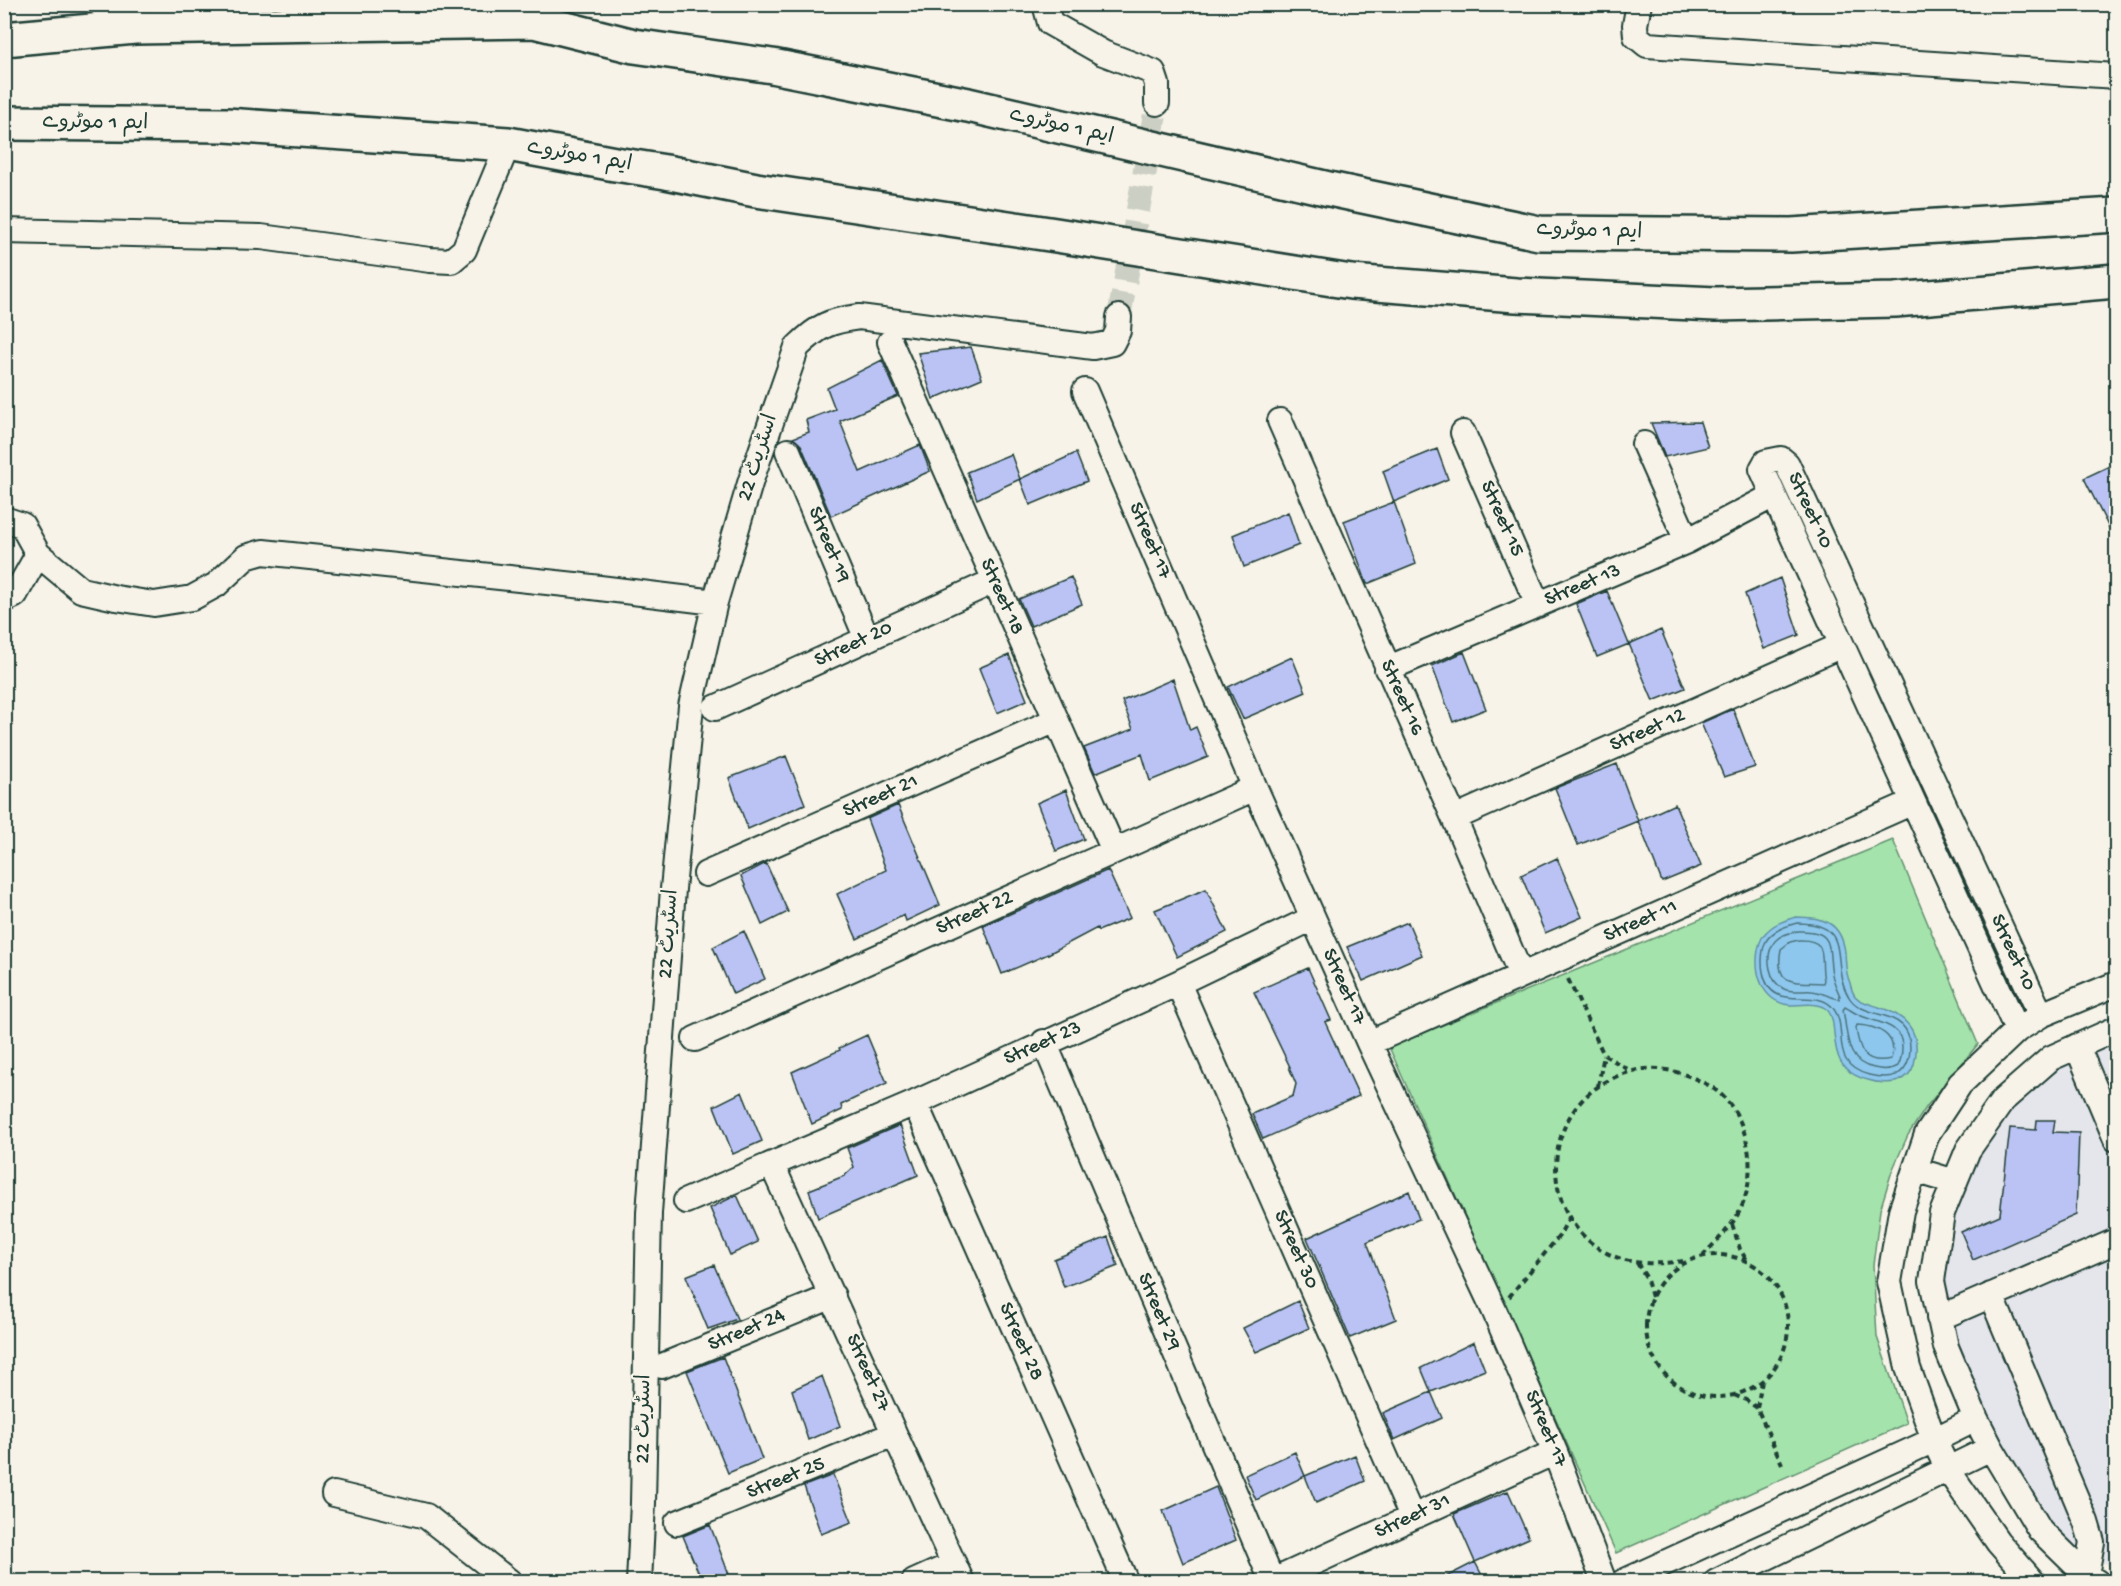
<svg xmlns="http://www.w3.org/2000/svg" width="2121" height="1586" font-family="'Gochi Hand','Playpen Sans Arabic',sans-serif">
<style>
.built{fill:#e5e5ec}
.green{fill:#a4e3ab;stroke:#629070;stroke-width:1.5}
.water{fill:#8ec7ed;stroke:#6290a3;stroke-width:1.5}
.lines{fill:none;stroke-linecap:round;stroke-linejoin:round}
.shore{stroke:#4b747e;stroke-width:1.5}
.building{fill:#bbc3f5;stroke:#1f3d34;stroke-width:1.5}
.minor-tunnel{stroke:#cccfc4;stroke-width:24;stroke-dasharray:24 12;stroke-linecap:butt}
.minor-casing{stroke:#1f3d34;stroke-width:28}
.highway-casing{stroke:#1f3d34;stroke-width:38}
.path{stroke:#1f3d34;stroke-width:4;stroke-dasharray:6 4.5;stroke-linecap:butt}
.minor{stroke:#f7f3e8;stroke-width:24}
.highway{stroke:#f7f3e8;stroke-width:33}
.labels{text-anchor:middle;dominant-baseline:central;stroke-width:4.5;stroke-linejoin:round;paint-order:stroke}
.street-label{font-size:21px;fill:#1f3d34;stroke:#f7f3e8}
</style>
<rect width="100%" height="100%" fill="#f7f3e8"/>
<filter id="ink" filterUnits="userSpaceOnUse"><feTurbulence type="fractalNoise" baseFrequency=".0167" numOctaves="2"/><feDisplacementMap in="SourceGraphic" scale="12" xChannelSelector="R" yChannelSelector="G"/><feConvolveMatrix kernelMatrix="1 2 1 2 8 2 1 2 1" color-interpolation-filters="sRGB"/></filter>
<g filter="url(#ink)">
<path class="built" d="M 2116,1043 L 2116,1570 L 2048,1528 L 1996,1444 L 1962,1351 L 1941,1277 L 1954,1209 L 1982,1143 L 2033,1087 L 2062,1066 Z"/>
<path class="green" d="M 1893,840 L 1978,1044 L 1927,1106 L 1908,1135 L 1892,1171 L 1880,1210 L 1873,1265 L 1877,1337 L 1907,1423 L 1616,1553 L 1389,1047 Z"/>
<path class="water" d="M 1796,917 C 1823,917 1841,922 1845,952 C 1846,963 1845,972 1850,983 C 1851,987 1852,992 1855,996 C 1861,1003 1871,1004 1879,1007 C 1908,1016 1922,1034 1914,1064 C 1912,1072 1906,1078 1899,1081 C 1890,1084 1877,1083 1868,1080 C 1819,1068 1844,1021 1825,1008 C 1816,1002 1801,1005 1790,1005 C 1762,1002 1754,973 1758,950 C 1761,929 1778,922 1796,917 Z"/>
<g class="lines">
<path class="shore" d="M 1797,923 C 1856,923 1828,963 1849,997 C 1864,1023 1918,1004 1909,1058 C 1907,1065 1904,1072 1896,1075 C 1888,1078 1877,1077 1869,1075 C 1827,1064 1850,1029 1833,1008 C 1815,985 1771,1016 1763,972 C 1761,963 1762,949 1766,941 C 1773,930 1786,926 1797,923 Z
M 1798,931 C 1836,930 1827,946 1832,974 C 1833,981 1837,989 1840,996 L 1839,999 C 1831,998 1822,992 1812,991 C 1804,990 1793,993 1784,989 C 1769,982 1765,957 1773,944 C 1778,935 1789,933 1798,931 Z
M 1799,940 C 1831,939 1819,959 1824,980 L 1823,983 C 1795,981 1774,988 1781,949 L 1790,942 Z
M 1845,1007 C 1849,1009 1853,1012 1857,1014 C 1874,1023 1903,1022 1902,1048 C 1902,1054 1901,1060 1898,1066 C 1891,1070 1882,1070 1874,1068 C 1845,1063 1848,1034 1843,1010 Z
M 1857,1025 C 1877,1026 1899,1035 1891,1059 C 1864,1065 1859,1050 1856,1028 Z"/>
</g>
<path class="building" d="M 971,347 L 982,378 L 933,399 L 918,353 Z
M 882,360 L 898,396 L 840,421 L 860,472 L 920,445 L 930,471 L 831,516 L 801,445 L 793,438 L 809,432 L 806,420 L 835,409 L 827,388 Z
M 1700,422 L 1708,447 L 1665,457 L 1651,423 Z
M 1437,449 L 1448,479 L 1394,502 L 1383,471 Z
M 1076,453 L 1087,481 L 1030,505 L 1020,479 Z
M 1011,454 L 1020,479 L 977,499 L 967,472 Z
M 2116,463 L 2116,542 L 2084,478 Z
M 1394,502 L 1416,564 L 1367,584 L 1344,521 Z
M 1288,512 L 1299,545 L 1244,567 L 1233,535 Z
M 1071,577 L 1082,604 L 1031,626 L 1019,599 Z
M 1780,578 L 1799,635 L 1764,649 L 1745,594 Z
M 1607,591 L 1629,644 L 1597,657 L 1576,604 Z
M 1661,630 L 1685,688 L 1653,701 L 1629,644 Z
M 1464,652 L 1486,709 L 1453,722 L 1432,666 Z
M 1009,655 L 1027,700 L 997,713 L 979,668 Z
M 1292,657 L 1306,692 L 1243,719 L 1228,687 Z
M 1173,679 L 1190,730 L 1196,727 L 1208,757 L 1150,781 L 1142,754 L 1095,773 L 1084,748 L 1133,729 L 1122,701 Z
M 1733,709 L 1755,767 L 1724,777 L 1701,723 Z
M 786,756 L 805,804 L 748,829 L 729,778 Z
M 1617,764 L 1638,821 L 1578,845 L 1555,788 Z
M 1066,790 L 1084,839 L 1056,851 L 1037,803 Z
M 1675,804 L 1701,866 L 1662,882 L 1638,821 Z
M 898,805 L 940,905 L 906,921 L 904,915 L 857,939 L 837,894 L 886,870 L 867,819 Z
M 1557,858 L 1582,917 L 1545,933 L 1521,875 Z
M 766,863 L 788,912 L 762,925 L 741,876 Z
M 1108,870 L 1130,918 L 1098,931 L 1097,928 L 1048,954 L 1002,974 L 983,926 Z
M 1206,889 L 1227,932 L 1177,957 L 1155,910 Z
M 1408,922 L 1422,955 L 1363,981 L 1347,947 Z
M 744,931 L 765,979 L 733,994 L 713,947 Z
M 1308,968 L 1331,1020 L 1325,1022 L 1359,1096 L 1263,1139 L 1252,1114 L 1293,1096 L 1296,1084 L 1289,1067 L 1290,1067 L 1254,992 Z
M 867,1035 L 887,1083 L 841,1105 L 842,1110 L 812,1124 L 792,1072 L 840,1050 L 839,1048 Z
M 742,1092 L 762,1141 L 733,1154 L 714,1106 Z
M 2037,1120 L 2055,1120 L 2053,1132 L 2079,1133 L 2076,1215 L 1973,1260 L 1961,1232 L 2000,1215 L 2010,1128 L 2036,1130 Z
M 900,1125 L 918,1175 L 818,1218 L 809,1190 L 844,1176 L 854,1167 L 847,1148 Z
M 1409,1191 L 1419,1219 L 1367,1242 L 1396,1319 L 1350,1338 L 1307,1238 Z
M 737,1195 L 758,1242 L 730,1255 L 710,1208 Z
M 1108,1237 L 1118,1266 L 1064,1287 L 1054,1259 Z
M 714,1265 L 737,1319 L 708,1329 L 686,1276 Z
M 1298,1301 L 1309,1328 L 1256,1352 L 1243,1328 Z
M 1474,1342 L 1485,1370 L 1431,1392 L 1421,1368 Z
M 723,1357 L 762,1459 L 728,1473 L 687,1371 Z
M 822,1376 L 840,1426 L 808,1440 L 792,1390 Z
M 1431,1392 L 1442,1418 L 1394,1440 L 1383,1413 Z
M 1295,1452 L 1305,1476 L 1256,1500 L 1245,1475 Z
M 1355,1455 L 1365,1481 L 1316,1503 L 1305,1476 Z
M 833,1475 L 852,1522 L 821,1534 L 804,1486 Z
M 1216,1487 L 1236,1540 L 1183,1563 L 1163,1511 Z
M 1508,1491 L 1529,1538 L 1475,1562 L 1454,1514 Z
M 710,1525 L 730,1577 L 718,1581 L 702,1581 L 683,1536 Z
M 1475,1562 L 1485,1581 L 1438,1581 Z"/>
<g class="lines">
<path class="minor-tunnel" d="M 1119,317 L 1157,103"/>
<g class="minor-casing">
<path id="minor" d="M 100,4 L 135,27
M 1045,4 L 1050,23 L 1103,53 L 1153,72 L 1157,84 L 1157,103
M 1639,4 L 1635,25 L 1636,36 L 1647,45 L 2116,76
M 4,231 L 261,237 L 430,260 L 451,261 L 464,250 L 508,144
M 890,342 L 1114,851
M 1085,391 L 1255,788 L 1369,1043 L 1494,1310 L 1555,1452 L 1604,1582
M 1280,421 L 1454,818 L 1521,975
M 1463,433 L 1538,605
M 1644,444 L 1687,541
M 788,451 L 867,639
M 4,519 L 22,525 L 38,554 L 81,590 L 116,598 L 154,604 L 192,598 L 216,585 L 246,557 L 263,552 L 575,585 L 715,602
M 4,600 L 15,595 L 38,554
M 1387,669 L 1687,541 L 1774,495
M 715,708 L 994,581
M 1454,818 L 1842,645
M 706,874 L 1056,720
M 1178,983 L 1412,1517
M 2017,1030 L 1762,469 L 1766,462 L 1781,459 L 1787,464 L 2041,1015
M 695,1039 L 1255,788
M 1044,1042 L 1272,1581
M 1369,1043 L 1913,802
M 2077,1046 L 2116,1139
M 915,1103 L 1126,1582
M 772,1165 L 962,1582
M 1915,1170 L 1955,1182
M 686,1201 L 915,1103 L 1178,983 L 1313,918
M 1991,1295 L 2086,1522 L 2092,1542 L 2086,1575
M 1939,1318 L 2116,1241
M 662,1366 L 833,1296
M 334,1494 L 426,1516 L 510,1582
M 677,1523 L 894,1434
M 639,1582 L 643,1503 L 649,1213 L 673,889 L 691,706 L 715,602 L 751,480 L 797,347 C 820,325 829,321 859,317 L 1093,347 L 1112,343 L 1118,331 L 1119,317
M 914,1582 L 954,1564
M 1271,1582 L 1555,1452
M 1623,1582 L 1934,1440 L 1976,1419
M 1716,1582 L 1991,1448
M 2033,1582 L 1998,1542 L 1948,1470 L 1934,1440 L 1908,1368 L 1889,1282 L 1901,1211 L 1927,1134 L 1960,1084 L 2017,1030 L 2041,1015 L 2116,984
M 2097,1582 L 2086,1575 L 2040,1530 L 1991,1448 L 1976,1419 L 1946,1347 L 1932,1281 L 1942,1213 L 1968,1150 L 2003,1100 L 2051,1058 L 2116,1029"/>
</g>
<g class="highway-casing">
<path id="highway" d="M 4,39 L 135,27 L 534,21 L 634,46 L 772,66 L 968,105 L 1329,189 L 1539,233 L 1791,235 L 2116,215
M 4,123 L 226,125 L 508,144 L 615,164 L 666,172 L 756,190 L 1056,235 L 1351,282 L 1516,295 L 1716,304 L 1895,300 L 2116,281"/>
</g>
<path class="path" d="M 1568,979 L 1604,1055 L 1631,1071
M 1598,1086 L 1604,1055
M 1732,1224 L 1740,1249 L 1747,1261
M1646 1326a71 71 0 1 1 142 0a71 71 0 1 1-142 0Z
M 1683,1261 C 1657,1265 1627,1265 1603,1251 C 1537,1212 1542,1114 1609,1080 C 1644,1062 1674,1067 1708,1085 C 1747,1107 1759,1166 1742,1206 C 1734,1225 1717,1241 1703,1255
M 1637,1263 L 1646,1277 L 1652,1297
M 1509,1297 L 1559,1236 L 1570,1216
M 1762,1381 L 1757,1408 L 1782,1464
M 1734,1395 L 1746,1400 L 1757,1408"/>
<use href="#minor" class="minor"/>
<use href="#highway" class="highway"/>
</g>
</g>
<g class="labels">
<g class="street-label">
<text transform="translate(95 124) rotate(1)">ایم 1 موٹروے</text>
<text transform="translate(1061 127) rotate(13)">ایم 1 موٹروے</text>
<text transform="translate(579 157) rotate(10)">ایم 1 موٹروے</text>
<text transform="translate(1589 232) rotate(2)">ایم 1 موٹروے</text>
<text transform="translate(759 458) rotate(-72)">اسٹریٹ 22</text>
<text transform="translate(1809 511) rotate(65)">Street 10</text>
<text transform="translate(1501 519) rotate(66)">Street 15</text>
<text transform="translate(1149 541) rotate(67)">Street 17</text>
<text transform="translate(828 545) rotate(67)">Street 19</text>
<text transform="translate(1583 586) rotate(-23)">Street 13</text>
<text transform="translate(1001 597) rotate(66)">Street 18</text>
<text transform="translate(854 645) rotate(-25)">Street 20</text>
<text transform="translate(1401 698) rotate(66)">Street 16</text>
<text transform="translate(1648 731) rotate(-24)">Street 12</text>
<text transform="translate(881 797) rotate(-24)">Street 21</text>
<text transform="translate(975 914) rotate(-24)">Street 22</text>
<text transform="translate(1641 922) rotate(-24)">Street 11</text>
<text transform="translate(670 934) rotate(-86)">اسٹریٹ 22</text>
<text transform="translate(2012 953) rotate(65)">Street 10</text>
<text transform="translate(1343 987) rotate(66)">Street 17</text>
<text transform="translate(1043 1044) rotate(-24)">Street 23</text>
<text transform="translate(1295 1250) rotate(66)">Street 30</text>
<text transform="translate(1158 1312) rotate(67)">Street 29</text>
<text transform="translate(747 1331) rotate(-23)">Street 24</text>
<text transform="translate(1020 1342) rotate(66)">Street 28</text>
<text transform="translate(867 1373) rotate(66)">Street 27</text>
<text transform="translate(645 1419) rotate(-89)">اسٹریٹ 22</text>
<text transform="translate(1545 1429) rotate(67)">Street 17</text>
<text transform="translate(786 1479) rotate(-22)">Street 25</text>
<text transform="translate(1413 1517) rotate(-25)">Street 31</text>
</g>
</g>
<rect width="2121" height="1586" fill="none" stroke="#f7f3e8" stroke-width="24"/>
<rect x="12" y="12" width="2097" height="1562" fill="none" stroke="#1f3d34" stroke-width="2" filter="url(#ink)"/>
</svg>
